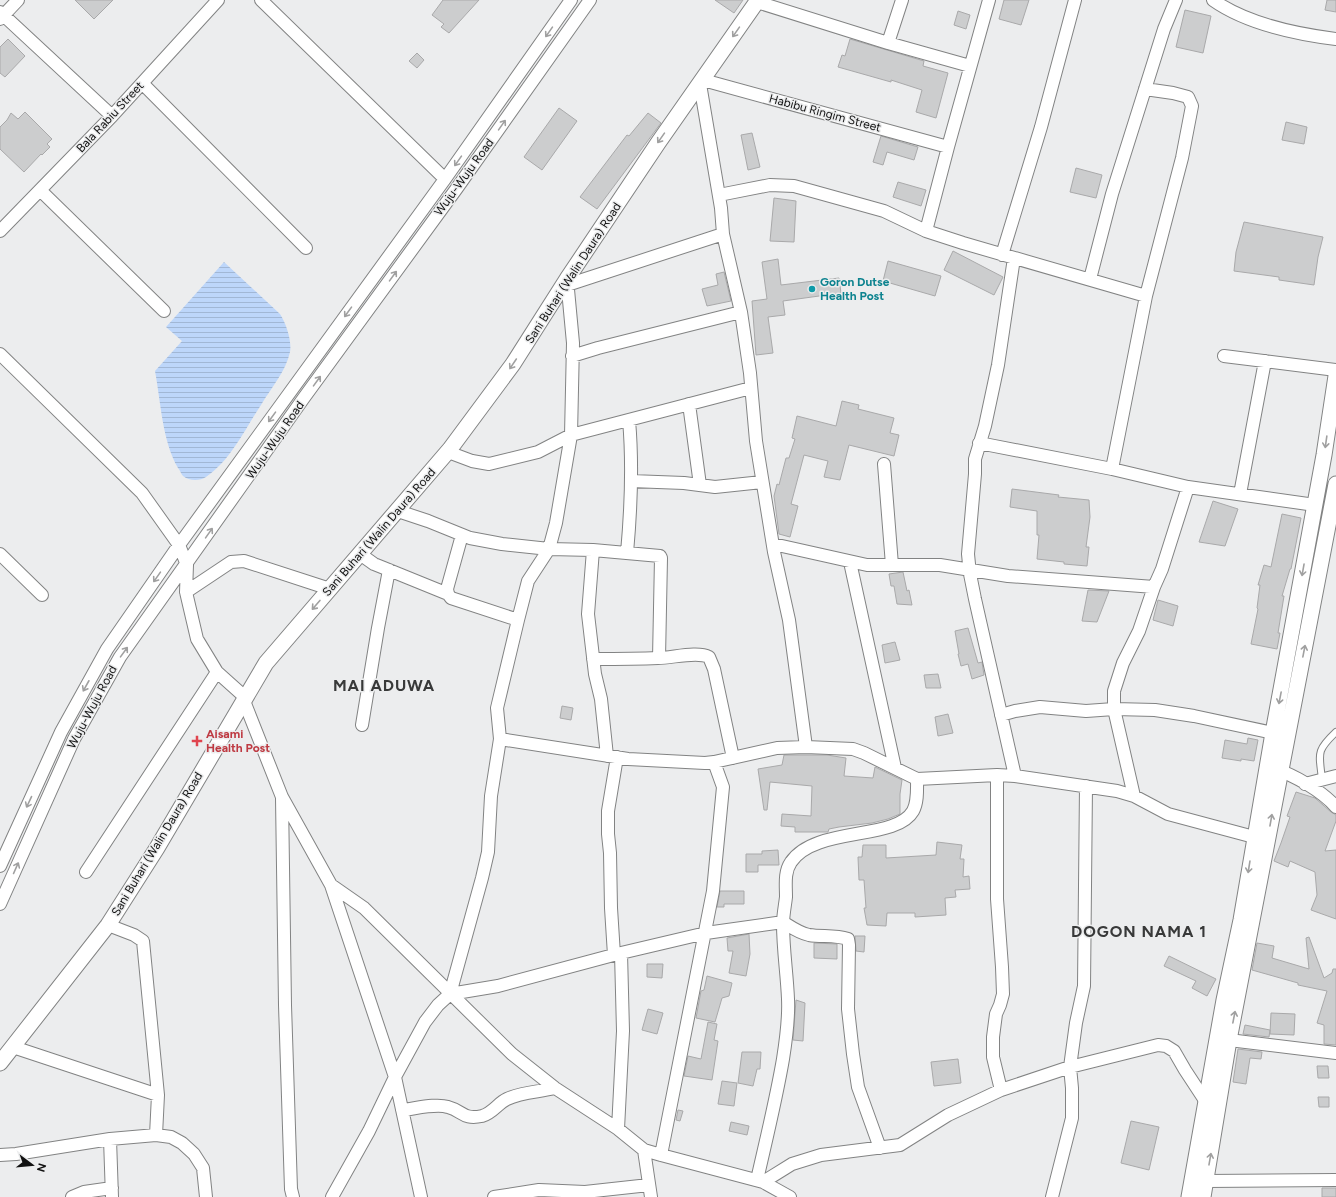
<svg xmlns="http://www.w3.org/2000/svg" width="1336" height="1197" font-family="Figtree,sans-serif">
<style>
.water{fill:url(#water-rules)}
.building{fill:#cccdce;stroke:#a9a9aa}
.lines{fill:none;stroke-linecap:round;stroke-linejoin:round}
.service-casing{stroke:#828383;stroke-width:8}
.minor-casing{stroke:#828383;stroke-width:14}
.tertiary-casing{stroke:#828383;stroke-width:17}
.service{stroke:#fff;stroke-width:6}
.minor{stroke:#fff;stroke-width:12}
.tertiary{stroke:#fff;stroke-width:15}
.oneway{stroke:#a0a0a0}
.culture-dot{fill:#0f9aa8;stroke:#ecedee;stroke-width:1.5}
.health-dot{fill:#e0444e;stroke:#ecedee;stroke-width:1.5}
.labels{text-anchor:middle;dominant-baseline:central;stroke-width:3;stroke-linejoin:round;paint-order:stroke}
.street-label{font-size:12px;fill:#111;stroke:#ecedee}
.culture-label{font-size:12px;font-weight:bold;fill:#0d838f;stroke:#ecedee;text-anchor:start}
.health-label{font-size:12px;font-weight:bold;fill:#be3a42;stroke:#ecedee;text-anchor:start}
.district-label{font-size:16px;font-weight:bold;letter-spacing:1px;fill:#383939;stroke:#ecedee}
</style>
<defs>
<pattern id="water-rules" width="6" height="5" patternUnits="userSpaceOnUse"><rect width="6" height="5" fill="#bdd6fa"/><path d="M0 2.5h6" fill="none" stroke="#a1b7d5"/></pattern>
</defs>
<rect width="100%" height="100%" fill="#ecedee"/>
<path class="water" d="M 224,262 L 280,314 C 286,323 292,341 290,352 C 286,371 271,388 261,405 C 245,429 231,460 206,477 C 200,481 189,481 183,476 C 181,474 180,470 178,468 C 162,440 161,403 155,371 L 182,341 L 166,327 Z"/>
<path class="building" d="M 75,0 L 113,0 L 94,19 Z
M 443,0 L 479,0 L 449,33 L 441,27 L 444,24 L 432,15 Z
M 715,0 L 743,0 L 734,13 Z
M 1004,0 L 1029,0 L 1021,25 L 999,19 Z
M 1327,0 L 1336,0 L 1336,12 L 1325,10 Z
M 1185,10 L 1211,16 L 1203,53 L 1176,47 Z
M 958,11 L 970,15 L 966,29 L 954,25 Z
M 8,39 L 25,56 L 5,77 L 0,73 L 0,47 Z
M 850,39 L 924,61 L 923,66 L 948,73 L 936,118 L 916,112 L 922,90 L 891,80 L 891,82 L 838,67 L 842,55 L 845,56 Z
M 417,53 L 424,60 L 417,68 L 409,61 Z
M 559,108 L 577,121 L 542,170 L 524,157 Z
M 25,112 L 52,139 L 47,144 L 50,147 L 42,155 L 41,154 L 24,172 L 0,149 L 0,127 L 7,120 L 11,113 L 18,119 Z
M 648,113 L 661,123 L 597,209 L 580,197 L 627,135 L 629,136 Z
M 1286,122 L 1307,127 L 1304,144 L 1282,140 Z
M 752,133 L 760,167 L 748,170 L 741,135 Z
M 881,136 L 918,147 L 914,160 L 887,152 L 883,165 L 873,162 Z
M 1076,168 L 1102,175 L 1096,198 L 1070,192 Z
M 898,182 L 926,190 L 921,206 L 893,197 Z
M 774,198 L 796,201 L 794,242 L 770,241 Z
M 1244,222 L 1323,237 L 1318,257 L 1314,285 L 1279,280 L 1279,277 L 1234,271 L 1236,252 Z
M 953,251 L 1003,277 L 994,295 L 944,270 Z
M 778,259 L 781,285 L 839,278 L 841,293 L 783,301 L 785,315 L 768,317 L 773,353 L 756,355 L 752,301 L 767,299 L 762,262 Z
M 888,261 L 941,276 L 935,296 L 883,281 Z
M 724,272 L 731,301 L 707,306 L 702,289 L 718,285 L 716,274 Z
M 842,401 L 859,405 L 858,409 L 894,418 L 890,433 L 899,435 L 894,456 L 849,445 L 840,480 L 824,477 L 828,461 L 804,455 L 791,504 L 798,506 L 790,537 L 779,534 L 774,496 L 777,484 L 779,485 L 786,458 L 789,458 L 795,439 L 792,438 L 797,416 L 836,426 Z
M 1012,489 L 1059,495 L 1058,497 L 1089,500 L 1090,517 L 1086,547 L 1089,547 L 1087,566 L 1064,564 L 1064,562 L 1037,559 L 1039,535 L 1037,535 L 1037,511 L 1010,507 Z
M 1213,501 L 1238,509 L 1225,546 L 1199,542 Z
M 1282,514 L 1301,518 L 1291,569 L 1290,569 L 1282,596 L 1284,596 L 1278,633 L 1280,633 L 1277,649 L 1251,644 L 1258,609 L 1257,608 L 1260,585 L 1258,585 L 1264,565 L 1271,567 Z
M 903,572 L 907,591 L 909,590 L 912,605 L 897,604 L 894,586 L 891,586 L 889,574 Z
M 1088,590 L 1109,591 L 1097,622 L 1082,621 Z
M 1158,600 L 1178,606 L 1173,626 L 1153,620 Z
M 968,628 L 978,663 L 982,662 L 984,675 L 972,679 L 968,664 L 961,666 L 958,654 L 959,654 L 955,631 Z
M 895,642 L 900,660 L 885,663 L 882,645 Z
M 938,674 L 941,688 L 926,688 L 924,675 Z
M 562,706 L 573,708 L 571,720 L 560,718 Z
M 948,714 L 953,733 L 938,736 L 935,717 Z
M 1248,738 L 1258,740 L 1254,761 L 1241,759 L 1241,761 L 1222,758 L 1225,740 L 1247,744 Z
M 784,755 L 827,755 L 846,758 L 844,776 L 873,778 L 875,767 L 902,780 L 900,794 L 900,814 L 888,819 L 872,823 L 839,827 L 829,829 L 828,832 L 795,832 L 795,827 L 781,826 L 782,814 L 811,816 L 812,786 L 770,782 L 767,810 L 764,810 L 758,769 L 782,765 Z
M 1296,792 L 1315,798 L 1331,812 L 1336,815 L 1336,821 L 1325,851 L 1336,850 L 1336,919 L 1311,910 L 1317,895 L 1315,872 L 1290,861 L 1288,867 L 1274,861 L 1281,843 L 1290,817 L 1287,816 Z
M 937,842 L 962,845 L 960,859 L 964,859 L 963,877 L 969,876 L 970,889 L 955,890 L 956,897 L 945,898 L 946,915 L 915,917 L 915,913 L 887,913 L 886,926 L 867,925 L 864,908 L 866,908 L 864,880 L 859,880 L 858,857 L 862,857 L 863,845 L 886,845 L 886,858 L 936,855 Z
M 778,850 L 779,865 L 758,865 L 758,872 L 746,872 L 746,854 L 762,854 L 762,851 Z
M 720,891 L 744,891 L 744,904 L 724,904 L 724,907 L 717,907 Z
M 749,934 L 750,954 L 746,976 L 729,973 L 733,951 L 728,951 L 727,938 Z
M 855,936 L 865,936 L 864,952 L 856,951 Z
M 1309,937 L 1324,978 L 1332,973 L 1333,969 L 1336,969 L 1336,1045 L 1324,1044 L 1324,1025 L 1317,1023 L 1327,991 L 1298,985 L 1298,983 L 1252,970 L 1257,943 L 1274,946 L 1272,958 L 1309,969 L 1306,938 Z
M 814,943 L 837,944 L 837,959 L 814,958 Z
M 1169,956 L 1216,979 L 1207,996 L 1192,988 L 1196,981 L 1164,966 Z
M 647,964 L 663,964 L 662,978 L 647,977 Z
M 707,976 L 732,983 L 729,996 L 722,998 L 715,1022 L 696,1018 L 701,991 L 704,990 Z
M 796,1000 L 805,1003 L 803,1041 L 793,1040 Z
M 648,1009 L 663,1013 L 657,1034 L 642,1030 Z
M 1271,1013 L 1295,1014 L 1294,1035 L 1270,1034 Z
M 708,1022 L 717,1024 L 714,1040 L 718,1041 L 712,1080 L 684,1076 L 688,1056 L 701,1059 Z
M 1245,1025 L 1270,1030 L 1269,1037 L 1243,1034 Z
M 1238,1049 L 1262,1052 L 1261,1059 L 1250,1058 L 1246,1084 L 1233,1082 Z
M 742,1052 L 761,1052 L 760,1069 L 757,1069 L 753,1086 L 738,1083 Z
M 958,1059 L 961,1083 L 934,1086 L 931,1062 Z
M 1317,1066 L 1328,1066 L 1329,1078 L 1318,1078 Z
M 722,1081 L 737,1083 L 734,1106 L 718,1104 Z
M 1318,1097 L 1329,1097 L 1329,1107 L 1319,1107 Z
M 678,1110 L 683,1111 L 680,1121 L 676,1120 Z
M 1131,1121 L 1159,1127 L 1149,1170 L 1121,1163 Z
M 731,1122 L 749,1126 L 747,1135 L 729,1131 Z
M 1322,1188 L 1336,1188 L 1336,1197 L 1322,1197 Z"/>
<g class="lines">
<g class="service-casing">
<path id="service" d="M 1322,779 C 1319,753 1316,751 1336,732"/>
</g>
<g class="minor-casing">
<path id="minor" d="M 261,0 L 445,179
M 1213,0 C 1247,24 1296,34 1336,39
M 757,2 L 888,43 L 970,66
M 0,12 L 112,116
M 0,19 L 18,0
M 888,43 L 902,0
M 703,80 L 948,147
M 142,83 L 306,248
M 700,84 L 721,208 L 723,234 L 741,312 L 750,373 L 756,441 L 774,552 L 789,620 L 806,747
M 40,190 L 164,311
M 719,195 L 770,185 L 794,186 L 884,211 L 926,231 L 963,243 L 1146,296
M 0,231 L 112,116 L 218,0
M 926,231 L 948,147 L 989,0
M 1002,255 L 1041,127 L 1075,0
M 1014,258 L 998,365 L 985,426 L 975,459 L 975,474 L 968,554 L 970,574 L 975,599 L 1015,776
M 1090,279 L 1112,194 L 1164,29 L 1176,0
M 567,285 L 723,234
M 0,354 L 142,493 L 179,545 L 187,565 L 186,592 L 197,639 L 217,672 L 246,698
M 572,356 L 598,348 L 741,312
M 1224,356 L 1336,370
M 689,404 L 700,485
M 979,443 L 1112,469 L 1188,487 L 1315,505
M 448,452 L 472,461 L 489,464 L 538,452 L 571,435 L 751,388
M 884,464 L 892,565
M 1112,469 L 1146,296 L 1182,158 L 1192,106 L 1188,97 L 1173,93 L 1145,89
M 631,481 L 684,483 L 715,487 L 762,482
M 1240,494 L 1265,361
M 398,511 L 428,521 L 470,538 L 502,544 L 549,549 L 593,550 L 660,556 L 661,558 L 659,658
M 462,535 L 447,589 L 448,594 L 451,598 L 518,620
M 773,544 L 867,565 L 940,565 L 1008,576 L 1154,587 L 1162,569 L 1188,487
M 593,550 L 588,614 L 595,674 L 601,699 L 607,756
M 627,553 C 631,509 633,465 629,420
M 0,554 L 42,595
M 360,554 L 374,564 L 384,568 L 448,594
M 850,562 L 895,768
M 186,592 L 231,562 L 244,561 L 330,589
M 593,659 C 615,659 636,659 658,658 C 672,658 697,651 709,657 L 714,669 L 733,758
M 244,701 L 282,797 L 331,885 L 395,1077 L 421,1197
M 1001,715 L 1015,711 L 1040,707 L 1086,711 L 1114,709 L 1114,691 L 1123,663 L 1139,631 L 1154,587
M 362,725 L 378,628 L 389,570
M 500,739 L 628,759 L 705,763 L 714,762 L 777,748 L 806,747 L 853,749 L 864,753 L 917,779 L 997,775 L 1015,776 L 1117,791 L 1134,796 L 1168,814 L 1254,837
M 1273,768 C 1294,775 1322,791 1336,807
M 997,775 L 997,899 L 1002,967 L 1003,994 L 1000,1005 L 996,1014 L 993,1037 L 993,1057 L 1001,1090
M 1305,784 L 1336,776
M 1134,796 L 1114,709 L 1155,710 L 1194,716 L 1273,733
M 282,798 L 285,1005 L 291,1189 L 293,1197
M 0,866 L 61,732 L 107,649 L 179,545 L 445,179 L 571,0
M 86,872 L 217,672
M 331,885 L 364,908 L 512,1054 L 555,1088 L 618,1129 L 644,1150 L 661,1155 L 763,1182 L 790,1197
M 0,904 L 74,739 L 120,657 L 303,399 L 457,188 L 590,0
M 108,925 L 134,935 L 143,941 L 158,1095 L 156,1135
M 614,955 L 611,908 L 610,853 L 608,834 L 608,811 L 617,757
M 450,994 L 482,878 L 488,852 L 491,796 L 500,739 L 497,708 L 518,620 L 528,581 L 549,549 L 556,523 L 571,435 L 573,343 L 567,279
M 1229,1040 L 1336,1053
M 13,1047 L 158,1095
M 402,1110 C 414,1109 436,1103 448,1107 C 463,1111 463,1120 482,1116 C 493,1113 498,1103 507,1099 C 522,1092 539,1092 555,1088
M 618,1129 L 623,1031 L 621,953
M 110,1139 L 112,1197
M 644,1150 L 651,1197
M 0,1155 L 16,1154 L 110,1139 L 156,1135 L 171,1137 L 182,1143 L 194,1154 L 203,1168 L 206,1197
M 661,1155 L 713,891 L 723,787 L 714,762
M 757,1180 C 766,1140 776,1100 783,1059 C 786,1040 789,1019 788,999 C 787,974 783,949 783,924 C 783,915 785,906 786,897 C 786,885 784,872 791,862 C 815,826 896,841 913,811 C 918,802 917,789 917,779
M 763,1182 L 792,1164 L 821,1155 L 900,1145 L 948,1115 L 1001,1090 L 1070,1067 L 1158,1045 L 1166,1046 L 1174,1051 L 1185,1070 L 1206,1102
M 1197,1182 L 1206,1181 L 1336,1180
M 72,1197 L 84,1192 L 112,1188
M 332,1197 L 369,1131 L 395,1077 L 425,1022 L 438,1005 L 450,994 L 498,986 L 621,953 L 706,933 L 783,922 C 791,927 799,933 809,935 C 822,937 835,935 848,939 L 849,945 L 848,1009 L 853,1054 L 858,1087 L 880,1148
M 494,1197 L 539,1190 L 585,1192 L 649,1185
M 1052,1197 L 1072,1118 L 1072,1088 L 1070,1067 L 1076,1023 L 1084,986 L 1086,786"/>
</g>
<g class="tertiary-casing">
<path id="tertiary" d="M 0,1063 L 108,925 L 157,848 L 266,663 L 450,449 L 513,364 L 567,279 L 658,143 L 758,0
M 1189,1197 L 1224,1000 L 1241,920 L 1273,733 L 1324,455 L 1336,376
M 1203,1197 L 1229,1040 L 1336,484"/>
</g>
<use href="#service" class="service"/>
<use href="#minor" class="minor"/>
<use href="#tertiary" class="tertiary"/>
</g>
<defs><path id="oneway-shaft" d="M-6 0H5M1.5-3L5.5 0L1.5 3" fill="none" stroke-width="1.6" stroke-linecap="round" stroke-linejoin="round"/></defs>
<g class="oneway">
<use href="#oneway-shaft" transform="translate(549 32) rotate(125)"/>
<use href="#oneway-shaft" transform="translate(736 32) rotate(125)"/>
<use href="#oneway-shaft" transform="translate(502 125) rotate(-55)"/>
<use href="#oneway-shaft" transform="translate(661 138) rotate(125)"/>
<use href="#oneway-shaft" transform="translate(458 161) rotate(125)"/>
<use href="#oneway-shaft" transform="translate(393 276) rotate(-54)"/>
<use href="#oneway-shaft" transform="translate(348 312) rotate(126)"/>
<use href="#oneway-shaft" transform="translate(513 364) rotate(124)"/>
<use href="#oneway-shaft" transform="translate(317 381) rotate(-54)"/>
<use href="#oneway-shaft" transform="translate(272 417) rotate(126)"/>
<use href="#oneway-shaft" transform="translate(1326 442) rotate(98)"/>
<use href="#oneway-shaft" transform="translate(209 533) rotate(-55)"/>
<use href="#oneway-shaft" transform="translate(1303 570) rotate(100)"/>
<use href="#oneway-shaft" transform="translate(157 577) rotate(125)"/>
<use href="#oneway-shaft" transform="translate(316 605) rotate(131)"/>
<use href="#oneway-shaft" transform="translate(1304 651) rotate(-79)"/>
<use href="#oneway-shaft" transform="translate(124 652) rotate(-54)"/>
<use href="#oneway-shaft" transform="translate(86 686) rotate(119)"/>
<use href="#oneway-shaft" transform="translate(1280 698) rotate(101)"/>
<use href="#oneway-shaft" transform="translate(29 802) rotate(115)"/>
<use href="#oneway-shaft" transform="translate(1271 820) rotate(-80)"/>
<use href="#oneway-shaft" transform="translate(1249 867) rotate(99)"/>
<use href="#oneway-shaft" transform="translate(16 868) rotate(-66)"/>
<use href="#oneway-shaft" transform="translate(1234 1017) rotate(-79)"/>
<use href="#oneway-shaft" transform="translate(1210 1159) rotate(-80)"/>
</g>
<circle class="culture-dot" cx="812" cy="289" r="4"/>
<path class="health-dot" d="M195 735h4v4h4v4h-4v4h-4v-4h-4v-4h4z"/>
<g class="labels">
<g class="street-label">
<text transform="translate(825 113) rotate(15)">Habibu Ringim Street</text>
<text transform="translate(110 117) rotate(-47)">Bala Rabiu Street</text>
<text transform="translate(464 177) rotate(-54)">Wuju-Wuju Road</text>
<text transform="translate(573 273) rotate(-57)">Sani Buhari (Walin Daura) Road</text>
<text transform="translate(275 440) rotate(-55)">Wuju-Wuju Road</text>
<text transform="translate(379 532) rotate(-49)">Sani Buhari (Walin Daura) Road</text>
<text transform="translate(92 707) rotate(-62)">Wuju-Wuju Road</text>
<text transform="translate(157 844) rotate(-59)">Sani Buhari (Walin Daura) Road</text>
</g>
<g class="culture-label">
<text x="820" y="282">Goron Dutse<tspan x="820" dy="14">Health Post</tspan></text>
</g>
<g class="health-label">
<text x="206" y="734">Aisami<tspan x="206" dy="14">Health Post</tspan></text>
</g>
<g class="district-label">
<text x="384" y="685">MAI ADUWA</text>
<text x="1139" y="931">DOGON NAMA 1</text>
</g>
</g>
<g transform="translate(32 1165) rotate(106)" stroke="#ecedee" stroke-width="3" paint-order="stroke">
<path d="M0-3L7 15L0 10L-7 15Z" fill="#111111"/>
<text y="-6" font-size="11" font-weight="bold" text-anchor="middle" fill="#111111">N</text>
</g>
</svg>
